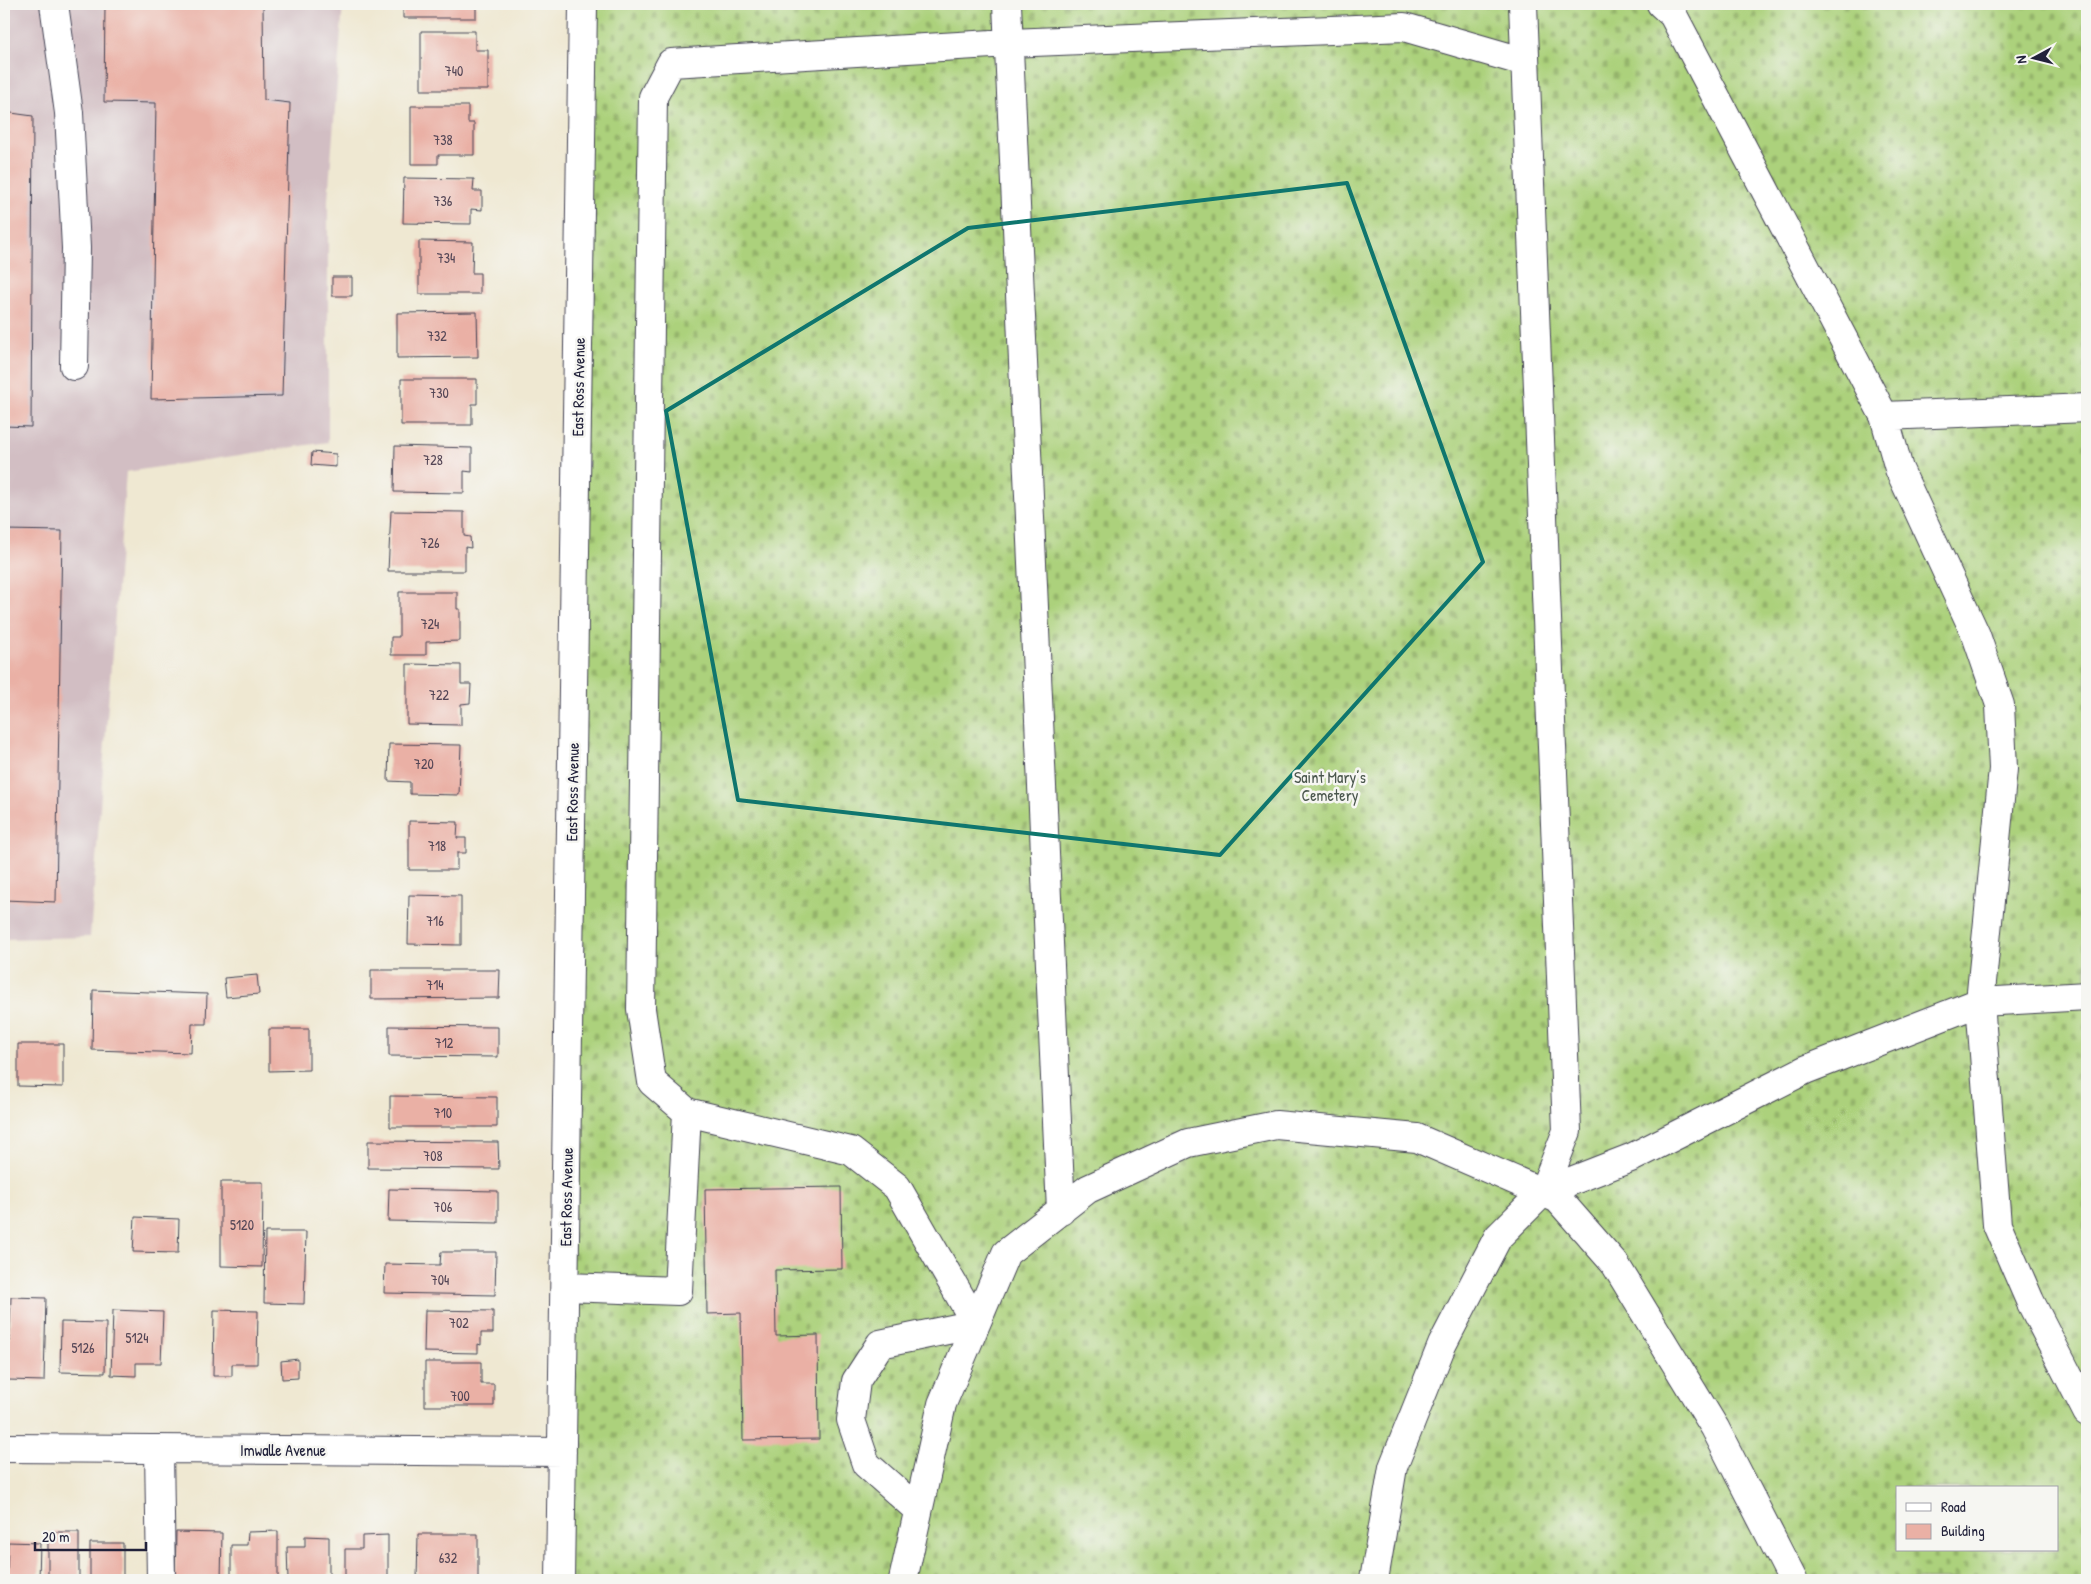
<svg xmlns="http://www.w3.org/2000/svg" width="2091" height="1584" font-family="'Patrick Hand',sans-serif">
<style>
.industrial{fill:#d2bec3}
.cemetery{fill:url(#cemetery-stones);stroke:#677a5b;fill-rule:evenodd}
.building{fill:#eab0a5}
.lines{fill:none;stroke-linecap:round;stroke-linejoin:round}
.minor-casing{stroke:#414052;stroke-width:30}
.minor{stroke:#fff;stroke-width:28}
.marked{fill:none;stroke:#0f766e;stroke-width:4;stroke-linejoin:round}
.labels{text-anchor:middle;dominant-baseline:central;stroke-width:5;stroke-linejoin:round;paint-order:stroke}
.number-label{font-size:14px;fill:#544656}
.street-label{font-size:16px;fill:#22223b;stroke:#f6f6f2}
.park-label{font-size:16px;fill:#4b574e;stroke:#f6f6f2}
</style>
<defs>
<pattern id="cemetery-stones" width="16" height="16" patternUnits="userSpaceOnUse" patternTransform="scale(1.25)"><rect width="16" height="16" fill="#acd17b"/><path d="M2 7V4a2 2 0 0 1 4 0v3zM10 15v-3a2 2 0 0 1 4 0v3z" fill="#94b36b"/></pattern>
</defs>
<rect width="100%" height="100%" fill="#f6f6f2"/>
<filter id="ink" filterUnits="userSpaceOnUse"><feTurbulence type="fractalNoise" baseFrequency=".02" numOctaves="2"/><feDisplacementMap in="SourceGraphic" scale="10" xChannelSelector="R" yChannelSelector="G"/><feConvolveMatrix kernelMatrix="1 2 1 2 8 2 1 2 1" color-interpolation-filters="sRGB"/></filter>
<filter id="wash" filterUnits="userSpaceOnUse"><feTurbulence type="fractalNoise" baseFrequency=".0096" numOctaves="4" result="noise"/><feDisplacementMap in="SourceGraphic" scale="20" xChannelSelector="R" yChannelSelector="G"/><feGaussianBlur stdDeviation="1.12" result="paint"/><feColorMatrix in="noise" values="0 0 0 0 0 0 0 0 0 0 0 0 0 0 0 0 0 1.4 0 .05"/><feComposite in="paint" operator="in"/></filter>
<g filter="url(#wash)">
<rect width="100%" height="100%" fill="#efe8d2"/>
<path class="industrial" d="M 4,4 L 343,4 L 328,200 L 328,442 L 126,472 L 90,937 L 4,939 Z"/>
<path class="cemetery" d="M 583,4 L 2087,4 L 2087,1580 L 560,1580 ZM 1897,1488 L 2057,1488 L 2057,1550 L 1897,1550 Z"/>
<g id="blocks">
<path class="building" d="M 105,4 L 263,4 L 264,100 L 290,103 L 282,396 L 151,399 L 156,103 L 104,102 Z
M 403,4 L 476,4 L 476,18 L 403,18 Z
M 421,31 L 475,31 L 475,50 L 488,50 L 488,90 L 421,90 Z
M 411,106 L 468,106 L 468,123 L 474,123 L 474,155 L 438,155 L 438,164 L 411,164 Z
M 4,112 L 33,116 L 31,427 L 4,426 Z
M 404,178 L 474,179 L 473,191 L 482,191 L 482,210 L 471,209 L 471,224 L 403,223 Z
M 419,241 L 473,242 L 472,273 L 480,273 L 480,294 L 419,294 Z
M 332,277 L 352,277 L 352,296 L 332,296 Z
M 477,312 L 478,357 L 397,358 L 397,313 Z
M 401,379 L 477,379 L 477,404 L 472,404 L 472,425 L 401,425 Z
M 395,446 L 472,448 L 472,472 L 464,471 L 464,493 L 394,492 Z
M 312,452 L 336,454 L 336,467 L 311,465 Z
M 391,511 L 464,512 L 464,536 L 470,537 L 471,548 L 465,547 L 465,571 L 388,571 Z
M 4,530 L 62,531 L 56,902 L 4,900 Z
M 399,592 L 457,592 L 457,609 L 460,609 L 460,641 L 426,642 L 426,655 L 391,655 L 391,637 L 399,637 Z
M 407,664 L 461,665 L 461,684 L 471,684 L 470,703 L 461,704 L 461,725 L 407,724 Z
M 389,744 L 461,745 L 459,795 L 410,794 L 410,782 L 388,781 Z
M 409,821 L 458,822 L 457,838 L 466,838 L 466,853 L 457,853 L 457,870 L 409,870 Z
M 409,895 L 461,896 L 461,945 L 408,944 Z
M 371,970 L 500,970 L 499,998 L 371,999 Z
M 257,975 L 259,994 L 226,997 L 224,978 Z
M 93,990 L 207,994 L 206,1024 L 192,1024 L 191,1053 L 92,1050 Z
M 389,1026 L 498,1027 L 498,1057 L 389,1056 Z
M 269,1029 L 309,1029 L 309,1070 L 269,1071 Z
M 18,1044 L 63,1044 L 63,1087 L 18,1086 Z
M 390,1096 L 497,1097 L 497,1127 L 390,1127 Z
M 368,1141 L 498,1142 L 499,1169 L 368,1168 Z
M 221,1182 L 263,1182 L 262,1267 L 221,1266 Z
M 841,1187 L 842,1269 L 775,1270 L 776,1336 L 818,1335 L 819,1439 L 743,1440 L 741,1313 L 707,1314 L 705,1189 Z
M 389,1189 L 498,1191 L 498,1223 L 388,1221 Z
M 135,1217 L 179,1219 L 178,1253 L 133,1252 Z
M 265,1232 L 306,1232 L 304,1304 L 264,1303 Z
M 441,1252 L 496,1252 L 495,1295 L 384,1293 L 385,1264 L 440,1265 Z
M 11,1297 L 46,1298 L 44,1381 L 8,1380 Z
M 113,1310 L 163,1312 L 161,1363 L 136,1363 L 136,1376 L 111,1375 Z
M 214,1310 L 258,1311 L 257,1364 L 232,1364 L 232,1376 L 213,1376 Z
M 425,1310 L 493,1311 L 493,1333 L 481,1333 L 481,1345 L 478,1344 L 478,1353 L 424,1352 Z
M 61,1322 L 106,1323 L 105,1373 L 60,1372 Z
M 298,1359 L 298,1378 L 282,1379 L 281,1361 Z
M 425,1362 L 481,1362 L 481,1384 L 494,1384 L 494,1406 L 425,1406 Z
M 278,1531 L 278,1580 L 231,1580 L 231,1545 L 247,1545 L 248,1532 Z
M 48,1532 L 79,1532 L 79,1580 L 48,1580 Z
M 176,1532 L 222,1533 L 221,1580 L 175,1580 Z
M 418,1534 L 478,1534 L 478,1580 L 417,1580 Z
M 388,1535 L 388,1580 L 345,1580 L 345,1549 L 362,1549 L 362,1536 Z
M 305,1536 L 329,1537 L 329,1580 L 288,1580 L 287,1547 L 305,1547 Z
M 8,1542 L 40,1543 L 39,1580 L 7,1580 Z
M 90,1543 L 123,1543 L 123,1580 L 90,1580 Z"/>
</g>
</g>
<g filter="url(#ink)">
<use href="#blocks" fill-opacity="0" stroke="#414052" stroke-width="1"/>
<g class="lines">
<g class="minor-casing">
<path id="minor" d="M 54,4 L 69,113 L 76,248 L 74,366
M 1007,4 L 1061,1211
M 1661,4 L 1673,15 L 1884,416 L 1899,469 L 1976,635 L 2000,705 L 2003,769 L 1980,1002 L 1997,1225 L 2030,1301 L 2087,1412
M 1884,416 L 2087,408
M 1543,1192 L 1633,1157 L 1805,1070 L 1980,1002 L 2087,996
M 565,1287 L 678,1291 L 687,1112
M 4,1448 L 562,1452
M 159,1449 L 161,1580
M 918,1510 L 866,1464 L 851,1420 L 856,1381 L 880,1344 L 976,1324 L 897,1187 L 851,1151 L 687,1112 L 652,1082 L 641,1009 L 653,97 L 671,63 L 1009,43 L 1404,27 L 1525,62
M 560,1580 L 583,4
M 903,1580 L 942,1404 L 1006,1253 L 1088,1189 L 1188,1143 L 1276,1125 L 1417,1138 L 1558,1199 L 1615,1264 L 1715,1428 L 1793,1580
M 1374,1580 L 1393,1467 L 1442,1345 L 1498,1237 L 1543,1192 L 1567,1131 L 1523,4"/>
</g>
<use href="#minor" class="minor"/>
</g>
</g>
<path class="marked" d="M 1347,183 L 1483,562 L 1220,855 L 738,800 L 666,411 L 968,228 Z"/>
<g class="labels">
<g class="number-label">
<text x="454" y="70">740</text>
<text x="443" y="139">738</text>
<text x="443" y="200">736</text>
<text x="446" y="257">734</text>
<text x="437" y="335">732</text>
<text x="439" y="392">730</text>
<text x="433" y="459">728</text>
<text x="430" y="542">726</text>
<text x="430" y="623">724</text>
<text x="439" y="694">722</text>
<text x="424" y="763">720</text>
<text x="437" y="845">718</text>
<text x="435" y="920">716</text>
<text x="435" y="984">714</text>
<text x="444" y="1042">712</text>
<text x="443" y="1112">710</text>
<text x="433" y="1155">708</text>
<text x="443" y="1206">706</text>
<text x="242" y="1224">5120</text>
<text x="440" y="1279">704</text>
<text x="459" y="1322">702</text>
<text x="137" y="1337">5124</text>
<text x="83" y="1347">5126</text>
<text x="460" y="1395">700</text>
<text x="448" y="1557">632</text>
</g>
<g class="street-label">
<text transform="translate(578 387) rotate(-89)">East Ross Avenue</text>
<text transform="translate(572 792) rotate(-89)">East Ross Avenue</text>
<text transform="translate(566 1197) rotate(-89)">East Ross Avenue</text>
<text x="283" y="1450">Imwalle Avenue</text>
</g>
<g class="park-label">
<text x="1330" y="777">Saint Mary’s<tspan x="1330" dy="18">Cemetery</tspan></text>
</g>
</g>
<rect width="2091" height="1584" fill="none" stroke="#f6f6f2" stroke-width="20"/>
<rect x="1896" y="1486" width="162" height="65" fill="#f6f6f2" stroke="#a1a1a9"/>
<rect x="1906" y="1503" width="25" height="8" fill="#ffffff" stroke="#a1a1a9"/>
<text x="1941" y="1512" font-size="15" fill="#22223b">Road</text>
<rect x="1906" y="1524" width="25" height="15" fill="#eab0a5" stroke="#a1a1a9"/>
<text x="1941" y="1536" font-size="15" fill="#22223b">Building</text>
<g transform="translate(2034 58) rotate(263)" stroke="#f6f6f2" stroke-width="4" paint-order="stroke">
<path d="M0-4L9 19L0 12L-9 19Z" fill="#22223b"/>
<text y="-8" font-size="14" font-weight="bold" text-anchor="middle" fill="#22223b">N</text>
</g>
<path d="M35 1542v8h111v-8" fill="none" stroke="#22223b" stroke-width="2.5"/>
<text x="42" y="1542" font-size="15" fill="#22223b" stroke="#f6f6f2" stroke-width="4" paint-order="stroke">20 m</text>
</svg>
